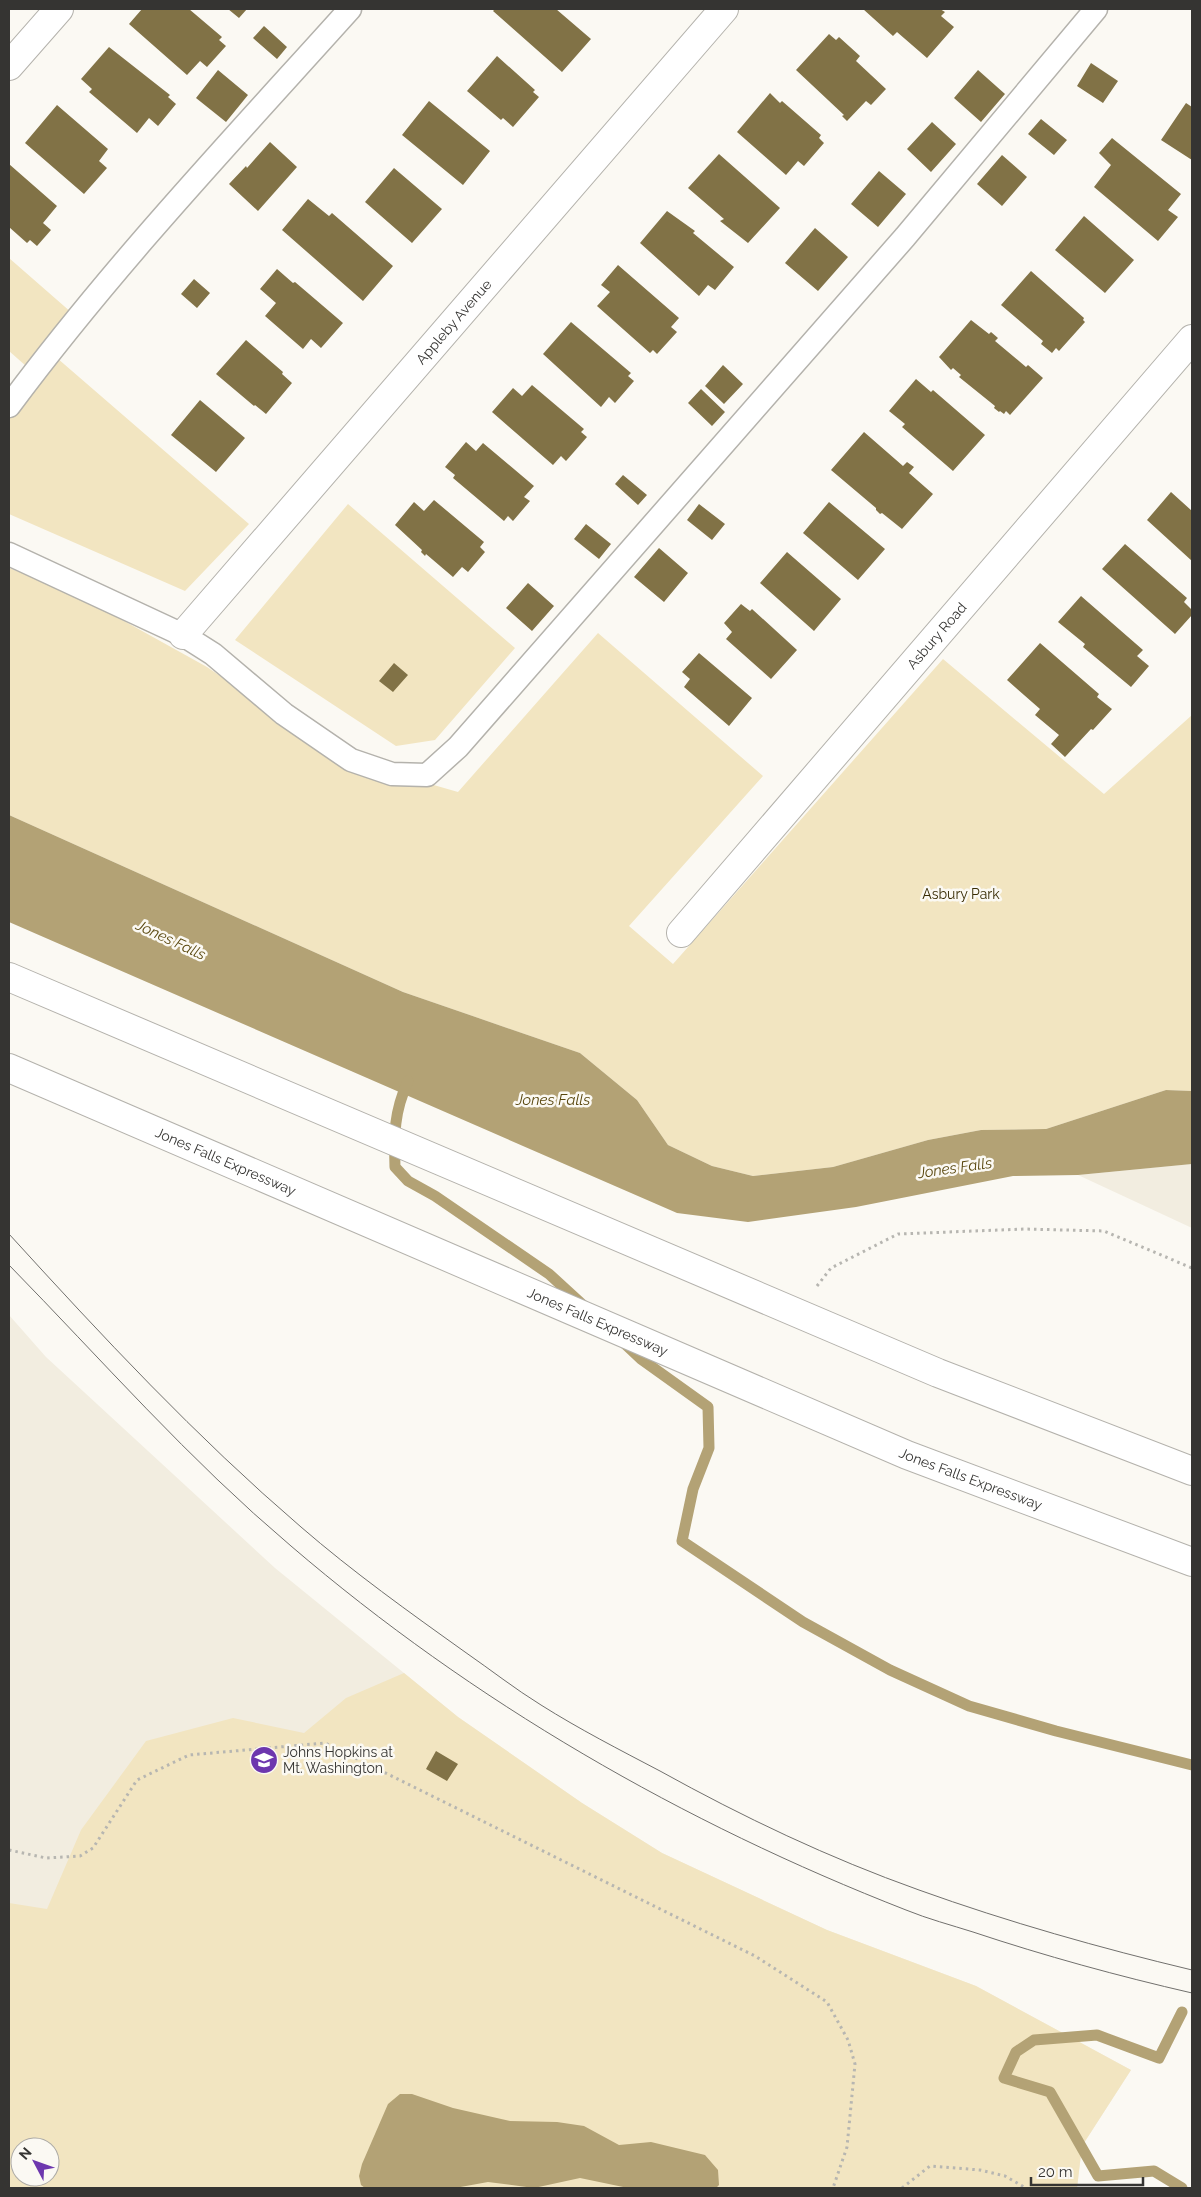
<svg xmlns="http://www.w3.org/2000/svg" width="1201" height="2197" font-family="Raleway,sans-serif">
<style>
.built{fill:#f2ede0;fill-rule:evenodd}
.green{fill:#f2e5c1;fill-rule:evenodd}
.water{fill:#b3a275}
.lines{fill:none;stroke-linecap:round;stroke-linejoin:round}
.stream{stroke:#b3a275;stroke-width:11}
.building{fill:#817246}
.service-casing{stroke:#b4b2ac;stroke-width:25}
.minor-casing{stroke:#b4b2ac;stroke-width:30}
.motorway-casing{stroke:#b4b2ac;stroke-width:30}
.path{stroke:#b7b6b1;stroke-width:3;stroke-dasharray:2.5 4;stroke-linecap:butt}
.service{stroke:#fff;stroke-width:22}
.minor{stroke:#fff;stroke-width:28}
.motorway{stroke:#fff;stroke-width:28}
.tram{stroke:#71706d;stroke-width:1}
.labels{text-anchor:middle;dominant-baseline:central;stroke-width:5;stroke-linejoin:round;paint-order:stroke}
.street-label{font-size:14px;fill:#353432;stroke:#fbf9f3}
.park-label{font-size:14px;fill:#382c04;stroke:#fbf9f3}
.poi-label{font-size:14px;fill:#353432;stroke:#fbf9f3;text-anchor:start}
.water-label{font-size:15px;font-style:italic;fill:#59470e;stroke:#fbf9f3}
</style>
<rect width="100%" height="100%" fill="#fbf9f3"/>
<path class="built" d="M 1192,1164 L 1192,1228 L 1078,1175 Z
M 9,1315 L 46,1357 L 275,1568 L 458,1717 L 582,1803 L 662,1853 L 827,1930 L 976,1986 L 1131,2070 L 1082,2146 L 1077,2188 L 9,2188 ZM 20,2147 L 50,2147 L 50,2177 L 20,2177 Z"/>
<path class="green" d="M 9,258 L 72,313 L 26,366 L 9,351 Z
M 57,358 L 249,524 L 185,591 L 9,514 L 9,414 Z
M 348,504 L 515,648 L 435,740 L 396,746 L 235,640 Z
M 9,568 L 79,596 L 207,667 L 340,758 L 458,792 L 598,633 L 763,776 L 629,926 L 673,964 L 943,659 L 1104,794 L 1192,715 L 1192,1091 L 1166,1090 L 1046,1129 L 981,1130 L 928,1140 L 833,1167 L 753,1176 L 712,1166 L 668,1145 L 637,1100 L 580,1053 L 403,992 L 9,815 Z
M 404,1673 L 458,1717 L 582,1803 L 662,1853 L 827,1930 L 976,1986 L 1131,2070 L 1082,2146 L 1077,2188 L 9,2188 L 9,1903 L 47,1909 L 81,1830 L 146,1741 L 233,1718 L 304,1733 L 346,1698 ZM 20,2147 L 50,2147 L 50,2177 L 20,2177 Z"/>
<path class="water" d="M 9,815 L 403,992 L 580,1053 L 637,1100 L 668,1145 L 712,1166 L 753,1176 L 833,1167 L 928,1140 L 981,1130 L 1046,1129 L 1166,1090 L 1192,1091 L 1192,1164 L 1078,1175 L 1013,1176 L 856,1207 L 748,1222 L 677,1213 L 9,922 Z
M 400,2094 L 412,2094 L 453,2108 L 510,2121 L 557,2122 L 584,2126 L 619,2145 L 651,2142 L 705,2155 L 718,2170 L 719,2185 L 716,2188 L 628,2188 L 580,2178 L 534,2188 L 488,2182 L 455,2188 L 365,2188 L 361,2185 L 359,2176 L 362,2164 L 388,2104 Z"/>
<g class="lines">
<path class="stream" d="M 408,1081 C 394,1112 394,1134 395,1167 L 408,1181 L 435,1196 L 549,1274 L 584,1306
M 623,1342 L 641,1359 L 708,1407 L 709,1448 L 693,1489 L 682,1541 L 803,1622 L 890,1670 L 969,1706 L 1056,1731 L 1192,1765
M 1182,2012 L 1159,2058 L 1097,2035 L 1034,2040 L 1016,2052 L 1004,2078 L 1050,2092 L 1098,2176 L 1154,2171 L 1182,2188"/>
</g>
<path class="building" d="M 142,9 L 189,9 L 222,37 L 219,40 L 226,46 L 207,67 L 200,61 L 187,75 L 129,24 Z
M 228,9 L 247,9 L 239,18 Z
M 495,9 L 556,9 L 591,39 L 562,72 L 493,11 Z
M 863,9 L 940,9 L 945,12 L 941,16 L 954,27 L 927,58 L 897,32 L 893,36 Z
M 264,26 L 287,47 L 277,59 L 253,38 Z
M 829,34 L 836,40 L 839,37 L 860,56 L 856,61 L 886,89 L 871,105 L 866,101 L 847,121 L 842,116 L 844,115 L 796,70 Z
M 109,47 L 170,95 L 168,97 L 176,104 L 158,126 L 149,118 L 137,133 L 89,92 L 92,89 L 81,79 Z
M 497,56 L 535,90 L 533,92 L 539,97 L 513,127 L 503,118 L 501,120 L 467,91 Z
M 1091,63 L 1118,81 L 1103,103 L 1077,86 Z
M 218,70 L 248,95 L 226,122 L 196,98 Z
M 978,70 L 1005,94 L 981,122 L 954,98 Z
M 770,93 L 780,103 L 782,101 L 821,135 L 819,138 L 824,143 L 804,166 L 798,161 L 786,175 L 737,132 Z
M 429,101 L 490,151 L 463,185 L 402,135 Z
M 1186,103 L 1192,107 L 1192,160 L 1161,140 Z
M 57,105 L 108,149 L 99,161 L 107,168 L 84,194 L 25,143 Z
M 1041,119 L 1067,140 L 1054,155 L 1028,134 Z
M 932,122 L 956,144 L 931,172 L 907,149 Z
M 1112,138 L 1181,194 L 1168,210 L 1178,217 L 1158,241 L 1094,187 L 1111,165 L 1099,153 Z
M 270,142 L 297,167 L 258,211 L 229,184 L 246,166 L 247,168 Z
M 719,154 L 780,208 L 748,243 L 720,221 L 724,219 L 688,188 Z
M 1002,155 L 1027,177 L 1002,206 L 977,184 Z
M 9,164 L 57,206 L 43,223 L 51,230 L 37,246 L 30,240 L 27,243 L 9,227 Z
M 394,168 L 442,209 L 412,243 L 365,202 Z
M 879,171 L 906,194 L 878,227 L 851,204 Z
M 308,199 L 329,216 L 332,213 L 393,266 L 363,301 L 282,230 Z
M 667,211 L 695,231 L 693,233 L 734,267 L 715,290 L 708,285 L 699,296 L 640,243 Z
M 1084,216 L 1134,260 L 1105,293 L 1055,250 Z
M 815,228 L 848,257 L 818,291 L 785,263 Z
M 618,265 L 679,318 L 671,327 L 677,332 L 657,354 L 653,350 L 650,353 L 597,306 L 610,292 L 601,285 Z
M 277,269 L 293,283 L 295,282 L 343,323 L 321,348 L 311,339 L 303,349 L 265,316 L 276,303 L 260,289 Z
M 1031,271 L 1084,318 L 1083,320 L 1085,322 L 1059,351 L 1056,348 L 1052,353 L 1041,344 L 1043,341 L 1001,305 Z
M 194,279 L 210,293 L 197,308 L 181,294 Z
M 971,320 L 989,334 L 991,332 L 998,338 L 995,341 L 1026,367 L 1028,365 L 1043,378 L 1010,415 L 1006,411 L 1004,414 L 1000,411 L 999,412 L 994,408 L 995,406 L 959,377 L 961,375 L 953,368 L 951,370 L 939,357 Z
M 571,322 L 631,373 L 628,376 L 634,381 L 615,403 L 609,397 L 601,407 L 543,354 Z
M 246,340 L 283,372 L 282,374 L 292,383 L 266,414 L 255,405 L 254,406 L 216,374 Z
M 723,365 L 743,384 L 724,404 L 705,386 Z
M 916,379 L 931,392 L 933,390 L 985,435 L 953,471 L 902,427 L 905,424 L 889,411 Z
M 532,385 L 584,429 L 581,432 L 587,437 L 566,461 L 561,456 L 553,465 L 492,412 L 513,388 L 522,396 Z
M 701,389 L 725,412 L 712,426 L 688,403 Z
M 200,400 L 245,438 L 216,472 L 171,435 Z
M 864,432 L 903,466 L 907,462 L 914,467 L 909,473 L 933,494 L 902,529 L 882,513 L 880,514 L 876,510 L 876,508 L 831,470 Z
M 466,442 L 476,451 L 483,443 L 534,486 L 524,497 L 530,501 L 513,521 L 508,516 L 504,521 L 453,478 L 455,475 L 445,467 Z
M 623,475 L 647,495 L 638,505 L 615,484 Z
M 1171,492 L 1192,511 L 1192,561 L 1147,520 Z
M 434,500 L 484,542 L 480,547 L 485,552 L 468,572 L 462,567 L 453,577 L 426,554 L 425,556 L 421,552 L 422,550 L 395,525 L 414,502 L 424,511 Z
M 829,502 L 885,549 L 858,580 L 803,533 Z
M 699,504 L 725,524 L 712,540 L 687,520 Z
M 586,524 L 611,544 L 599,559 L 574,539 Z
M 1125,544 L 1187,598 L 1184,602 L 1192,610 L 1192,615 L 1175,634 L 1102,569 Z
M 659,548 L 688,573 L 664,602 L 634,577 Z
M 787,552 L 841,599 L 814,631 L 760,583 Z
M 528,583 L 554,606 L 532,631 L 506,608 Z
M 1081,596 L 1143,650 L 1137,656 L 1149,666 L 1131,687 L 1083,647 L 1085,644 L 1058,622 Z
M 741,604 L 750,611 L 752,609 L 797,650 L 771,679 L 726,639 L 732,632 L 724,623 Z
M 1040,643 L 1099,694 L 1097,697 L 1112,709 L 1093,730 L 1091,729 L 1065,757 L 1051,744 L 1059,735 L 1035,715 L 1040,709 L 1007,680 Z
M 699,653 L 752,698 L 729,726 L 684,687 L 690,679 L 682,672 Z
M 394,663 L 408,675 L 393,692 L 379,681 Z
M 436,1751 L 458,1764 L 447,1781 L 426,1769 Z"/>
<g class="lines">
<g class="service-casing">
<path id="service" d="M 9,406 C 113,266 233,139 350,9
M 9,554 L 183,635 L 213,654 L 284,714 L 351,760 L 392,774 L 427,775 L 458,747 L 905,237 L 1096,9"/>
</g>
<g class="minor-casing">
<g id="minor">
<path d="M 9,66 L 59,9"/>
<path id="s1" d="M 183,635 L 724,9"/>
<path id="s2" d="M 681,933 L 1192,339"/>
</g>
</g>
<g class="motorway-casing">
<g id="motorway">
<path d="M 9,977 L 938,1373 L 1192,1471"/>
<path id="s3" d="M 9,1068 L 907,1455 L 1192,1562"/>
</g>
</g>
<path class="path" d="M 817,1286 L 831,1268 L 898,1234 L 1025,1229 L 1104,1231 L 1192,1268
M 9,1850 L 46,1858 L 80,1856 L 93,1848 L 137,1780 L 189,1755 L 325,1743 L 755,1956 L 827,2002 L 848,2040 L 855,2064 L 847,2147 L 833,2188
M 902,2188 L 930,2166 L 980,2170 L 1005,2176 L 1026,2188"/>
<use href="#service" class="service"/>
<use href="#minor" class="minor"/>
<use href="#motorway" class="motorway"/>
<path class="tram" d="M 9,1234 C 102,1336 196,1437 301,1527 C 353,1572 409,1612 465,1652 C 491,1670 515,1689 541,1705 C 579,1729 620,1750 660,1771 C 743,1817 829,1858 919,1890 C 1008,1922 1100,1948 1192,1970
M 9,1265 C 102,1360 189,1460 291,1546 C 473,1702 683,1823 906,1910 C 928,1919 951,1925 973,1932 C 1045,1956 1118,1976 1192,1993"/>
</g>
<defs>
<g id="university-disc" transform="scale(1.4375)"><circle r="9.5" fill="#6d37ae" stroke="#fbf9f3"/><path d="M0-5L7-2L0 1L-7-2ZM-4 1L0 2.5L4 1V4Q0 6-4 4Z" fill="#fff"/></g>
</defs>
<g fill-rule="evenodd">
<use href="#university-disc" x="264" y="1760"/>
</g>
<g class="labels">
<g class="street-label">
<text stroke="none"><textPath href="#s1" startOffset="414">Appleby Avenue</textPath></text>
<text stroke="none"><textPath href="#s2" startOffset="392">Asbury Road</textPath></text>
<text stroke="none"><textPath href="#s3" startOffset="236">Jones Falls Expressway</textPath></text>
<text stroke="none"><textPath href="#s3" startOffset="641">Jones Falls Expressway</textPath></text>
<text stroke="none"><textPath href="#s3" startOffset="1046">Jones Falls Expressway</textPath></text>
</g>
<g class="park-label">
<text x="961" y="894">Asbury Park</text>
</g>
<g class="poi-label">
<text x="283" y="1752">Johns Hopkins at<tspan x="283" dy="16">Mt. Washington</tspan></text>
</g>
<g class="water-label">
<text transform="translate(171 940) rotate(25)">Jones Falls</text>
<text x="553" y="1100">Jones Falls</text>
<text transform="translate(955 1168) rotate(-8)">Jones Falls</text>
</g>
</g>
<rect width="1201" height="2197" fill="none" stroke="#353432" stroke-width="20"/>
<g transform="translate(35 2162) rotate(311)"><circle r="24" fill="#fbf9f3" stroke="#acaaa6"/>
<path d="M0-4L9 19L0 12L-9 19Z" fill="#6d37ae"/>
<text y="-8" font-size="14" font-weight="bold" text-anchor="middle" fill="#353432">N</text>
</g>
<path d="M1031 2177v8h112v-8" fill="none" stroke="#353432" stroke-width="2.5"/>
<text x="1038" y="2177" font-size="15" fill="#353432" stroke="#fbf9f3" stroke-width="4" paint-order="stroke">20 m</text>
</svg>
